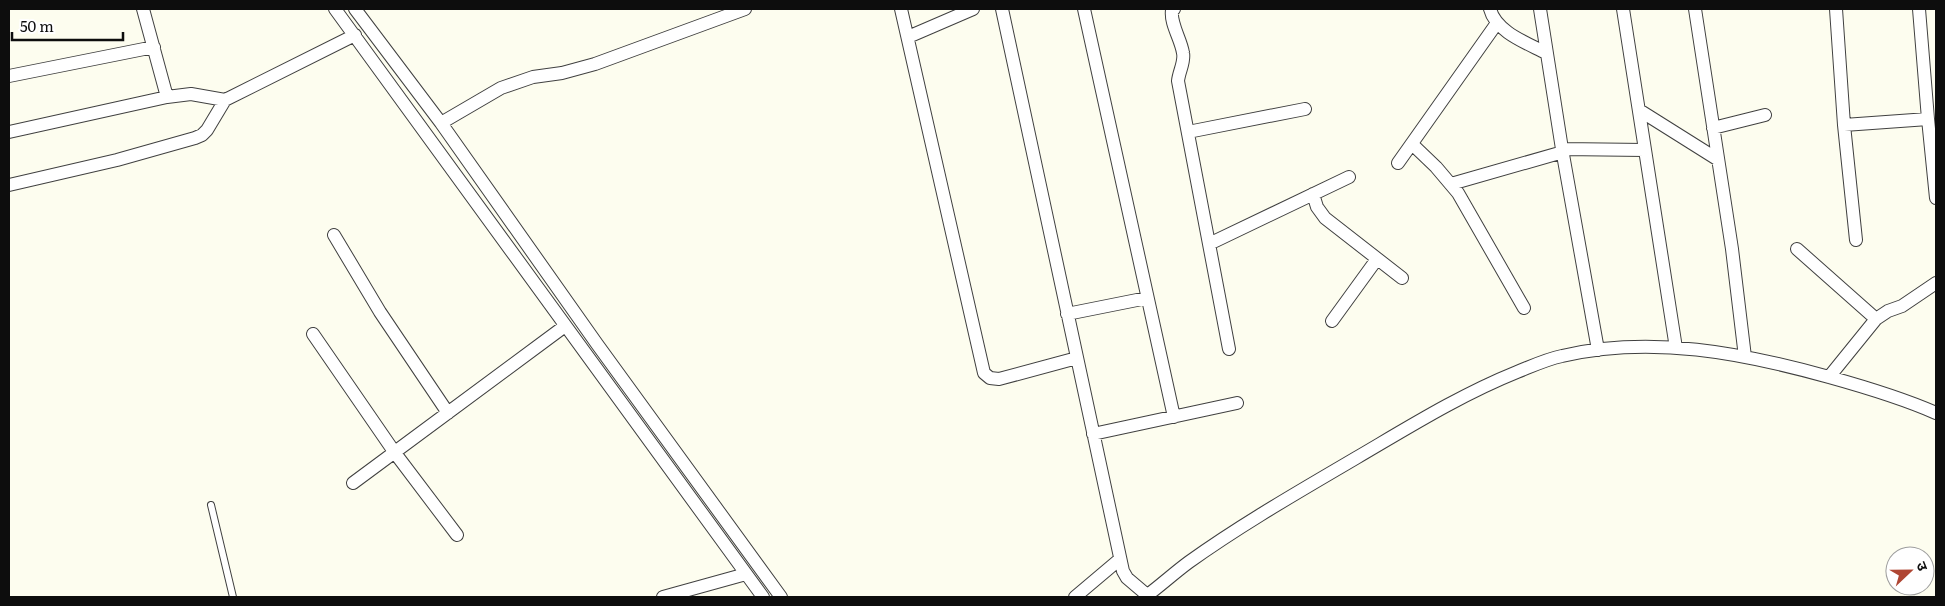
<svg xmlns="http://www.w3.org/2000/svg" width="1945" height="606" font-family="Literata,'Noto Sans Devanagari',serif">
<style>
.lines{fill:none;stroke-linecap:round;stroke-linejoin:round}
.lane-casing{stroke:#404040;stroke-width:8}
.street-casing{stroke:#404040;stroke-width:14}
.lane{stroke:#fff;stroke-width:6}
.street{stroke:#fff;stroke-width:12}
</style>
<rect width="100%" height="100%" fill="#fdfdef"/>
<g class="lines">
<g class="lane-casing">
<path id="lane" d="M 211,505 L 233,597"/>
</g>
<g class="street-casing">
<path id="street" d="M 143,9 L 167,97
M 335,9 L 763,597
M 355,9 L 441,123 L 597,344 L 781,597
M 901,9 L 984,373 L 990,378 L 999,379 L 1077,358
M 1002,9 L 1123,571 L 1127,578 L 1147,595
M 1084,9 L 1174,417
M 1174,9 L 1172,10 C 1170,24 1181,39 1183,53 C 1185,62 1179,71 1178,81 L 1229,349
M 1490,9 C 1496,32 1527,43 1546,53
M 1540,9 L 1562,149 L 1598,350
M 1623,9 L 1676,348
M 1695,9 L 1732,249 L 1745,357
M 1836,9 L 1844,125 L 1856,240
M 1919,9 L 1928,119 L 1936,198
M 908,37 L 973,9
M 9,76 L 154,47
M 1639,110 L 1717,159
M 441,123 L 501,88 L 533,77 L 562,73 L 595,64 L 745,9
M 1844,125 L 1928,119
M 1713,128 L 1765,115
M 9,132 L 167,97 L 191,94 L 225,100
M 1188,132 L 1305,109
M 1412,144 L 1436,167 L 1458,193 L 1524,308
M 1562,149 L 1645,150
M 1398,163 L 1497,23
M 1451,184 L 1563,152
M 9,185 L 117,160 L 195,138 L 202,135 L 207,130 L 225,100 L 355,35
M 1313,194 L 1317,207 L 1325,218 L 1402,278
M 334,235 L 380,312 L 448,413
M 1209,244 L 1349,177
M 1797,249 L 1876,319
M 1067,314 L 1147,298
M 1332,321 L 1377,259
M 313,334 L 395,453 L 457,535
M 1829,377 L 1876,319 L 1888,311 L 1902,306 L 1936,283
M 1093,434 L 1237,403
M 353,483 L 565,326
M 663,597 L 746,574
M 1075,597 L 1120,559
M 1145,597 C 1160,586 1174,573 1189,562 C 1242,524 1300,491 1356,458 C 1409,427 1460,395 1517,372 C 1532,366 1547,359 1562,356 C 1651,335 1743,353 1829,377 C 1865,387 1902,398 1936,413"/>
</g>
<use href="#lane" class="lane"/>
<use href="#street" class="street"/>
</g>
<rect width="1945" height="606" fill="none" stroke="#0d0d0d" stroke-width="20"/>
<g transform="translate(1910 571) rotate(68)"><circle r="24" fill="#ffffff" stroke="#9e9e9e"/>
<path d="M0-4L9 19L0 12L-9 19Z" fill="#af4633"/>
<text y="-8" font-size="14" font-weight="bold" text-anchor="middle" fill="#0d0d0d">उ</text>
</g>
<path d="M12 32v8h111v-8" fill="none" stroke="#0d0d0d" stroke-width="2.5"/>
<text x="20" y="32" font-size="15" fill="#0d0d0d" stroke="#ffffff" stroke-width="4" paint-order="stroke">50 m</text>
</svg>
